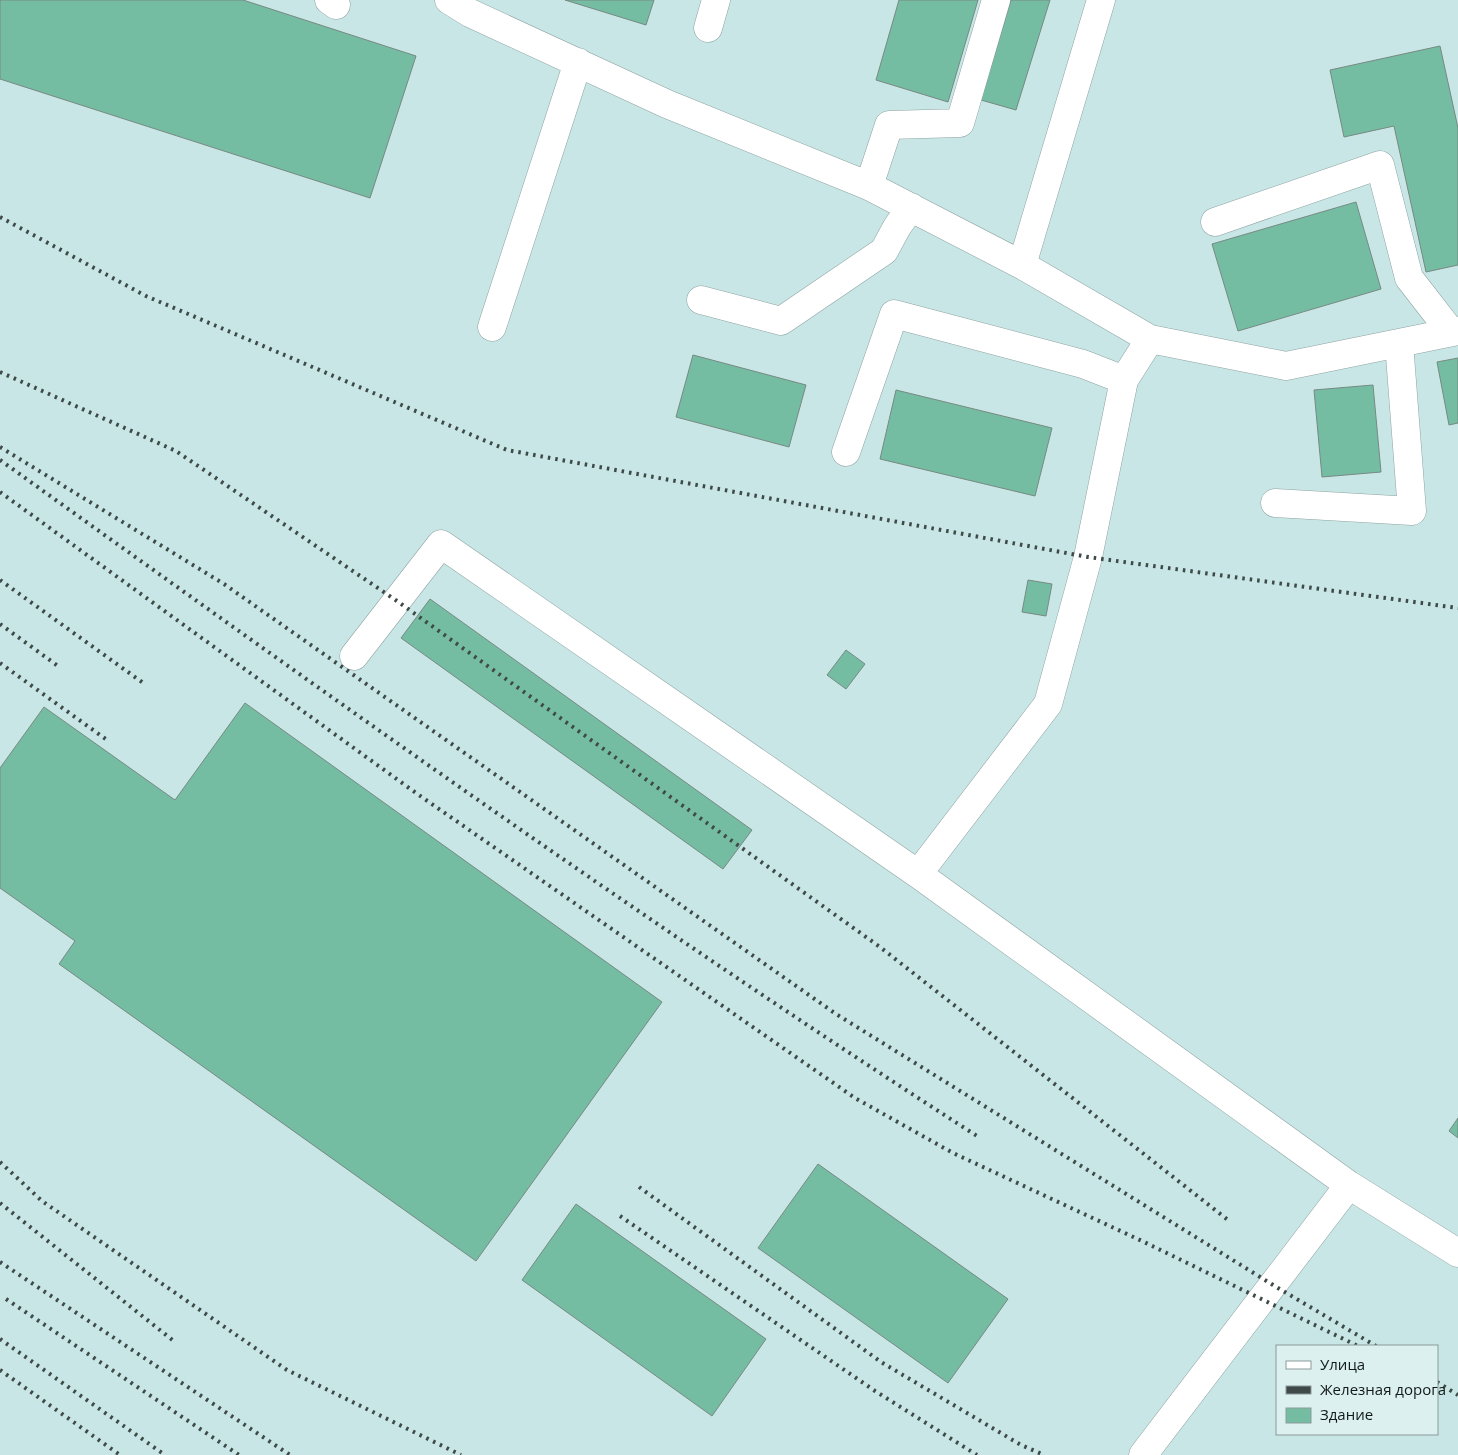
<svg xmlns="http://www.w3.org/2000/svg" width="1458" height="1455" font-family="'Open Sans',sans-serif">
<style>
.built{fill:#c7e6e5;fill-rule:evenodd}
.building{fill:#74bda3;stroke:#788982}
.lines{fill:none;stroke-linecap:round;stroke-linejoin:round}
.minor-casing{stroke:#90a3a3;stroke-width:29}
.minor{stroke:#fff;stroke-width:28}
.rail{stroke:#3e4948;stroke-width:4;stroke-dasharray:2.5 5;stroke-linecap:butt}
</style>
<rect width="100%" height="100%" fill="#dbf0ef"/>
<path class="built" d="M 0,0 L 1458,0 L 1458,1455 L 0,1455 ZM 1277,1346 L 1437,1346 L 1437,1434 L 1277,1434 Z"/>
<path class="building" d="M 0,0 L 243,0 L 416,56 L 370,198 L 0,79 Z
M 565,0 L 654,0 L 646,25 Z
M 899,0 L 978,0 L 948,102 L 876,80 Z
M 1011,0 L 1050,0 L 1016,110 L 981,100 Z
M 1440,46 L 1458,128 L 1458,265 L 1426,272 L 1394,126 L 1344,137 L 1330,70 Z
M 1356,202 L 1381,289 L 1238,331 L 1212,244 Z
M 693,355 L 806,385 L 789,447 L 676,417 Z
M 1458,358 L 1458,423 L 1449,425 L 1437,362 Z
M 1373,385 L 1381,472 L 1322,477 L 1314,390 Z
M 896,390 L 1052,428 L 1035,496 L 880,459 Z
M 1028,580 L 1052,584 L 1046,616 L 1022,612 Z
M 430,599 L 752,830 L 723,869 L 401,638 Z
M 846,650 L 865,664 L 846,689 L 827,675 Z
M 245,703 L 662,1002 L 476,1261 L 59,964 L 75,941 L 0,888 L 0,768 L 44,707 L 175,800 Z
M 1458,1118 L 1458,1138 L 1449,1131 Z
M 818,1164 L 1008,1299 L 948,1383 L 758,1248 Z
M 576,1204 L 766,1339 L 712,1416 L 522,1280 Z"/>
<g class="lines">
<g class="minor-casing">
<path id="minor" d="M 329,0 L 336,5
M 449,0 L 470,13 L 667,104 L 869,186 L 1022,265 L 1150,339 L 1286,366 L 1458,331
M 708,28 L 716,0
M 869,186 L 889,125 L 960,123 L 996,0
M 1215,222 L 1380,165 L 1409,278 L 1451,332
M 1022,265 L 1101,0
M 701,300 L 781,321 L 884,251 L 897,227 L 911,207
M 492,327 L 578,62
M 1150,339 L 1124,380 L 1088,557 L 1048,704 L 918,874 L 1349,1185 L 1458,1253
M 846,452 L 894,314 L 1083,364 L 1124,380
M 1275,503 L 1412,511 L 1399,343
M 354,656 L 441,544 L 918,874
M 1143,1455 L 1349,1185"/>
</g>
<use href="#minor" class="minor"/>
<path class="rail" d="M 0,217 L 146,296 L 507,450 L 1088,557 L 1458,608
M 0,372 L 176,451 L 397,601 L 880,947 L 1228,1220
M 0,447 L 224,584 L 836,1014 L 1273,1285 L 1376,1346
M 0,460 C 322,691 644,922 977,1136
M 0,492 L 416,793 L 855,1098 L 953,1153 L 1142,1241 L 1358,1346
M 0,580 L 146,685
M 0,624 L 58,666
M 0,663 L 107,740
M 0,1162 L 42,1201 L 287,1370 L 461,1455
M 639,1187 L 881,1362 L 1021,1445 L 1044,1455
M 0,1203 L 175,1342
M 620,1216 L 875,1391 L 977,1455
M 0,1262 L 290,1455
M 6,1299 L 239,1455
M 0,1339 L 165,1455
M 0,1370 L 120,1455
M 1437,1382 L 1458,1395"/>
</g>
<rect x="1276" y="1345" width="162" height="90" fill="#dbf0ef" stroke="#8b9a99"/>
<rect x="1286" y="1361" width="25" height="8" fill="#ffffff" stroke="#8b9a99"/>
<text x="1320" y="1370" font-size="15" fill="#121a19">Улица</text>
<rect x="1286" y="1386" width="25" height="8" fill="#3e4948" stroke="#8b9a99"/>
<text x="1320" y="1395" font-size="15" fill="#121a19">Железная дорога</text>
<rect x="1286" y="1408" width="25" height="15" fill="#74bda3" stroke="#8b9a99"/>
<text x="1320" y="1420" font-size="15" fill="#121a19">Здание</text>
</svg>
